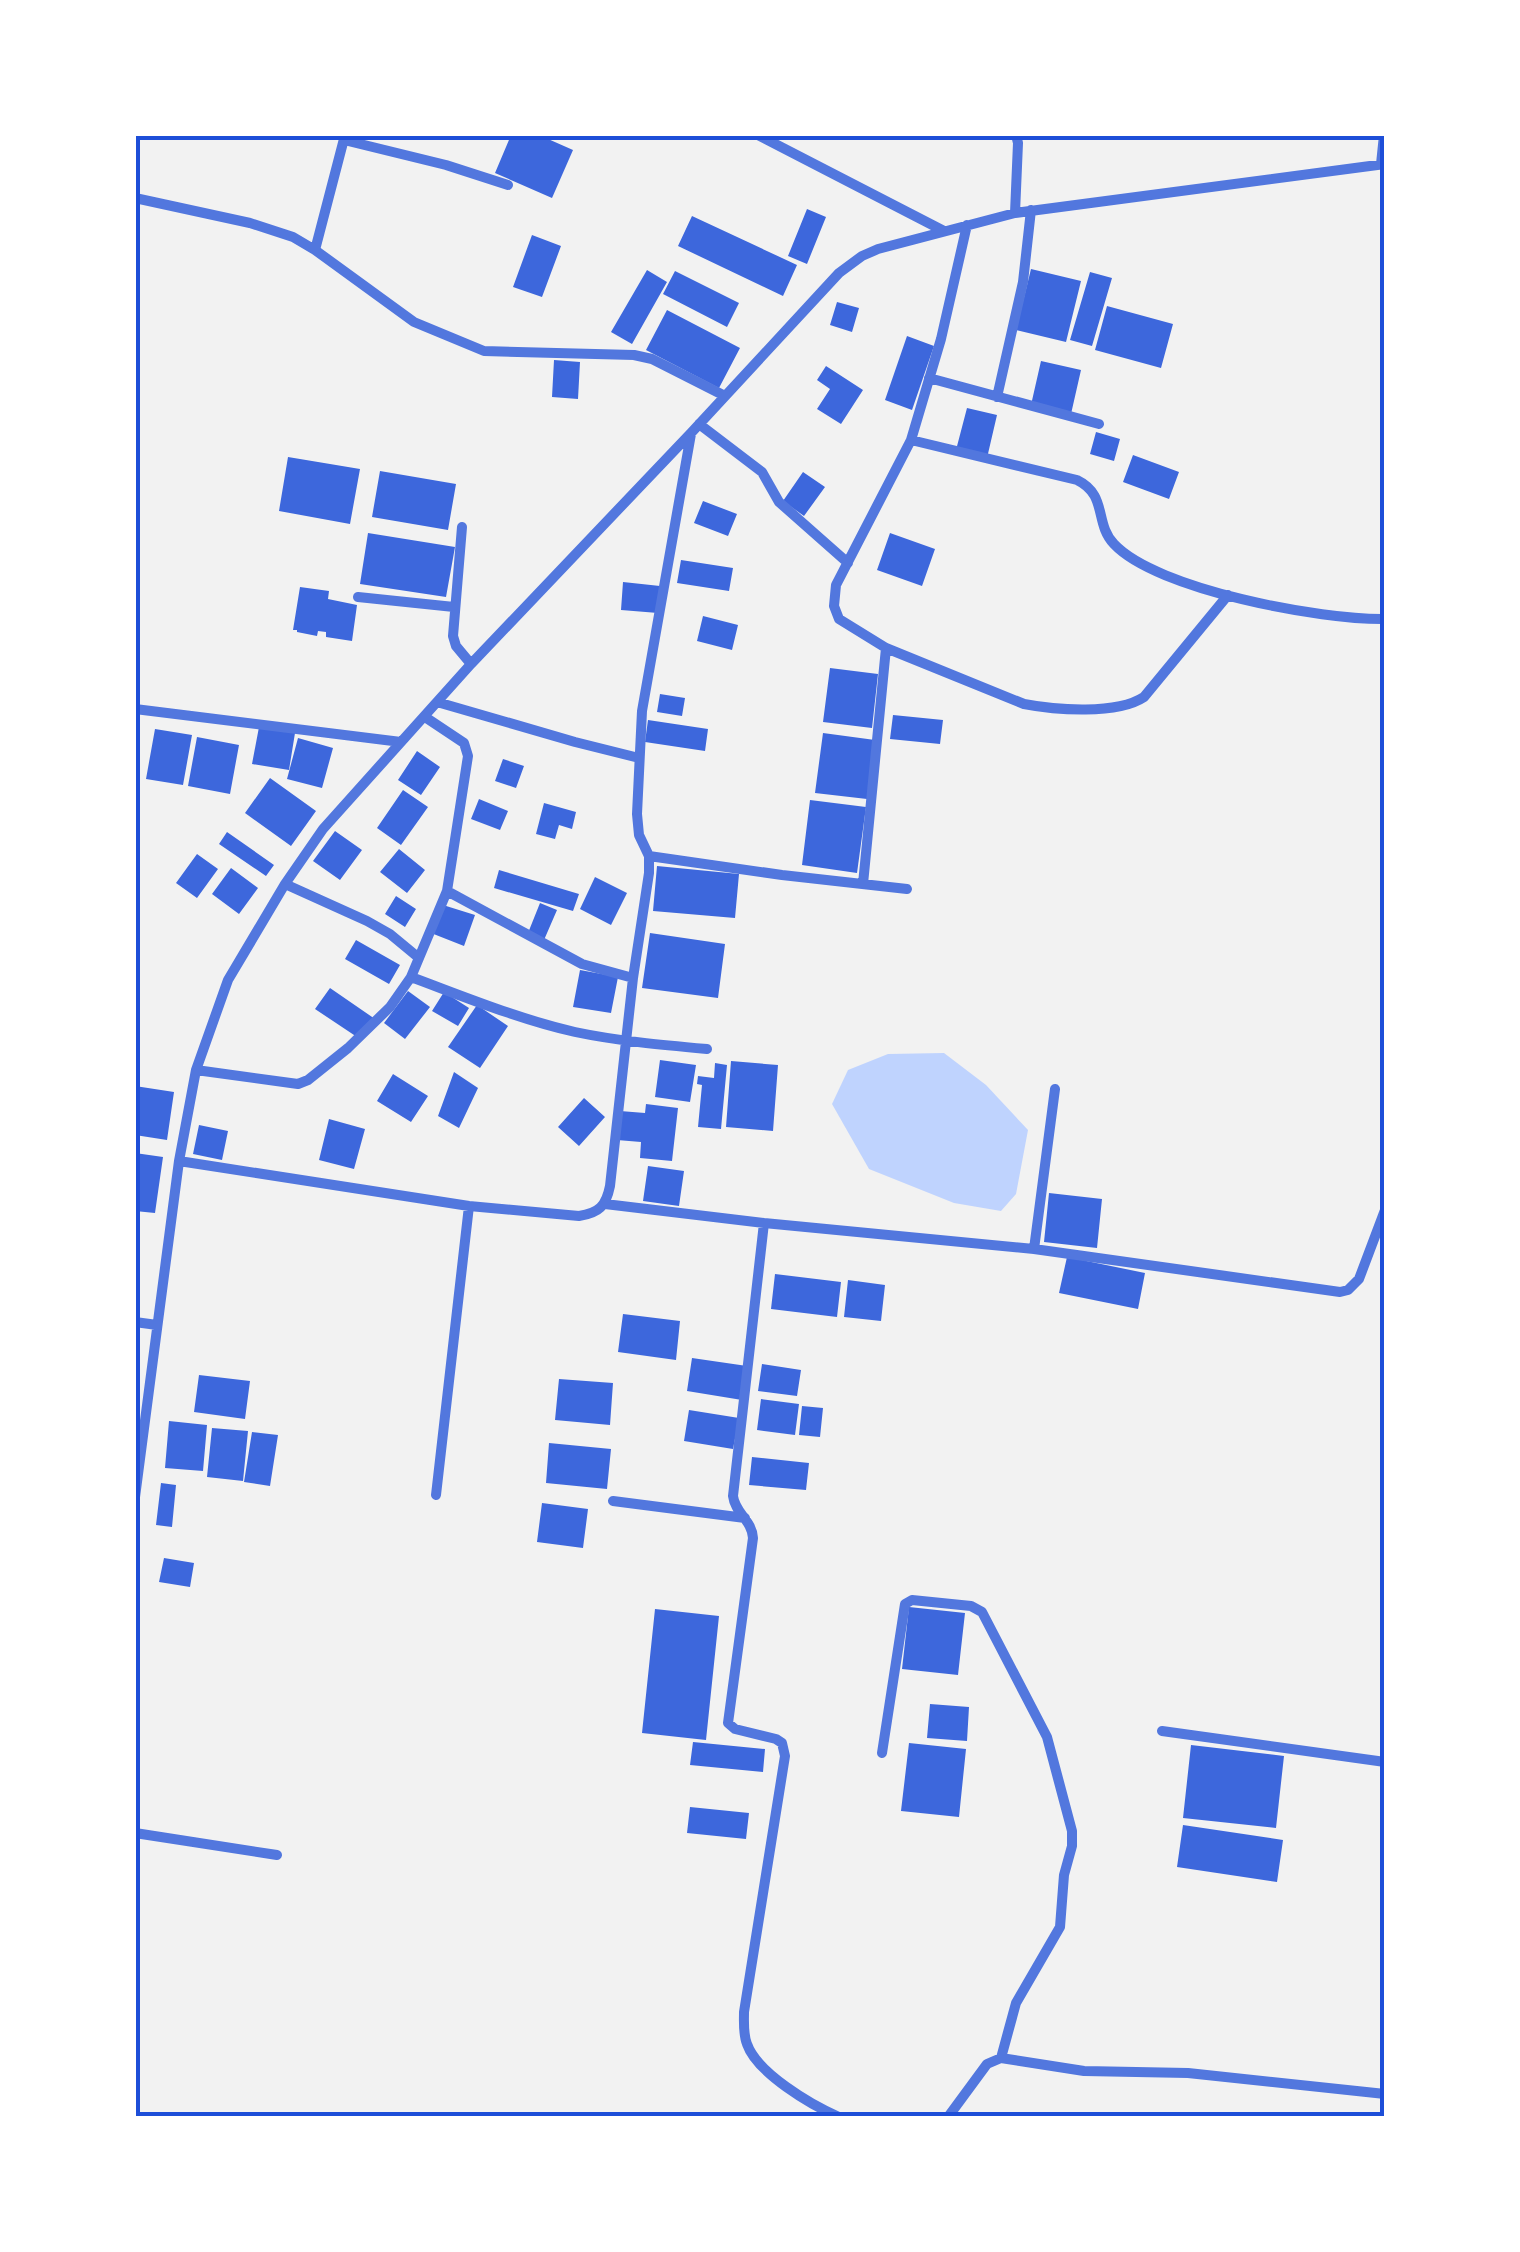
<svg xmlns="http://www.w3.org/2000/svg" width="1520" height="2252" font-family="'Work Sans',sans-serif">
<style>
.water{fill:#bfd3fe}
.building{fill:#3d67dc}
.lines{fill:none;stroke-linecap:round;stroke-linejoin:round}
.minor{stroke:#5277de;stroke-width:10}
.neatline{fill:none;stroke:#1d4ed8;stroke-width:4}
</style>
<rect width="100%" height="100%" fill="#f2f2f2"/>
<path class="water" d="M 944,1053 L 986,1085 L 1028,1130 L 1016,1194 L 1001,1211 L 954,1203 L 869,1169 L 832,1104 L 848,1070 L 888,1054 Z"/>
<path class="building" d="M 511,135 L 539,135 L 573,150 L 552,198 L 495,173 Z
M 807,209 L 826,217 L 807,264 L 788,256 Z
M 692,216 L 797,265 L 783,296 L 678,246 Z
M 532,235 L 561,246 L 542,297 L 513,287 Z
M 1031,269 L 1081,281 L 1066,342 L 1016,330 Z
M 647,270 L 667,282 L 632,344 L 611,332 Z
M 675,271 L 739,303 L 727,327 L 663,294 Z
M 1090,272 L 1112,278 L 1092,346 L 1070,340 Z
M 837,302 L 859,308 L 852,332 L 830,325 Z
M 1107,306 L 1173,324 L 1161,368 L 1095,350 Z
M 667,310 L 740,348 L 719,388 L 646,350 Z
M 907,336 L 934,346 L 912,410 L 885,400 Z
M 554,360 L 580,362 L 578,399 L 552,397 Z
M 1041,361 L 1081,370 L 1071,414 L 1031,405 Z
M 826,366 L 863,390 L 841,424 L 817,409 L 830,389 L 817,380 Z
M 967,408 L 997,415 L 987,458 L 956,450 Z
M 1096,432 L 1120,439 L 1114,461 L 1090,454 Z
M 1133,455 L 1179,472 L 1169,499 L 1123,482 Z
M 288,457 L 360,469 L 350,524 L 279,511 Z
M 380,471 L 456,484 L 448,530 L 372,517 Z
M 803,472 L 825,487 L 804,516 L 783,501 Z
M 703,501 L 737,514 L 728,536 L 694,523 Z
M 368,533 L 455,547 L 446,597 L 360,584 Z
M 890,533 L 935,549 L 922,586 L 877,570 Z
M 681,560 L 733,568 L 729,591 L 677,583 Z
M 623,582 L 660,586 L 658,613 L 621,610 Z
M 300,587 L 329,591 L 328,599 L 357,605 L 352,641 L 326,637 L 326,632 L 318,631 L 317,636 L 297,632 L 297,630 L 293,630 Z
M 703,616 L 738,625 L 732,650 L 697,641 Z
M 830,668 L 878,674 L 872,728 L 823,722 Z
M 660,694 L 685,698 L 682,716 L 657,712 Z
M 893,715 L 943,720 L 940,744 L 890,739 Z
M 648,720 L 708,729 L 705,751 L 645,742 Z
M 259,727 L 295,733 L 289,770 L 252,764 Z
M 155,729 L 192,735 L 183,785 L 146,779 Z
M 823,733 L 875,740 L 867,799 L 815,793 Z
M 197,737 L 239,745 L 230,794 L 188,786 Z
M 298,738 L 333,748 L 322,788 L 287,779 Z
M 417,751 L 440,767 L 421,795 L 398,780 Z
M 503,759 L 524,766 L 516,788 L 495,781 Z
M 270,778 L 316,811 L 291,846 L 245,813 Z
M 403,790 L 428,807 L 401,845 L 377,828 Z
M 479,799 L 508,811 L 500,830 L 471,819 Z
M 810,800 L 866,807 L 857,873 L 802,865 Z
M 544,803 L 576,812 L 572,829 L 559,825 L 555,839 L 536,834 Z
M 335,831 L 362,850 L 340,880 L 313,861 Z
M 227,832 L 274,865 L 266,876 L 219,844 Z
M 399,849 L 425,870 L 407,893 L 380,872 Z
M 197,854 L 218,869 L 197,898 L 176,883 Z
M 657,866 L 739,874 L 735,918 L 653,911 Z
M 231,868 L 258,888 L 239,914 L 212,894 Z
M 499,870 L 579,894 L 573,911 L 494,888 Z
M 595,877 L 627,893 L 611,925 L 580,909 Z
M 396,896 L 416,909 L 405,927 L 385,914 Z
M 540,903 L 557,910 L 544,940 L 528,933 Z
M 443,905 L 475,915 L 464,946 L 431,933 Z
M 650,933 L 725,944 L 718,998 L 642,988 Z
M 356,940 L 400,965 L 389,984 L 345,959 Z
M 580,970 L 618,977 L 611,1013 L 573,1007 Z
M 330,988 L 375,1019 L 357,1037 L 315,1009 Z
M 408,991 L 430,1007 L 405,1039 L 384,1023 Z
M 444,992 L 469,1008 L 458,1026 L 432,1011 Z
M 477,1005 L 508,1026 L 480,1068 L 448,1047 Z
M 660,1060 L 696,1065 L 690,1102 L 655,1097 Z
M 731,1061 L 778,1065 L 773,1131 L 726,1127 Z
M 715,1063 L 727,1065 L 721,1129 L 698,1127 L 702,1085 L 697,1084 L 698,1076 L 714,1078 Z
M 454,1072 L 478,1088 L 459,1128 L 438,1116 Z
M 393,1074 L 428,1096 L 411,1122 L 377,1101 Z
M 135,1086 L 174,1092 L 167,1140 L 135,1135 Z
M 584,1098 L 605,1117 L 579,1146 L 558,1127 Z
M 646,1104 L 678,1108 L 672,1161 L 640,1158 L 641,1142 L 617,1140 L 620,1111 L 645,1113 Z
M 329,1119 L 365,1129 L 354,1169 L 319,1160 Z
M 199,1125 L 228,1131 L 222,1160 L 193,1154 Z
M 135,1153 L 163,1157 L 155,1213 L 135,1211 Z
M 648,1166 L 684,1171 L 679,1206 L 643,1201 Z
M 1049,1193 L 1102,1199 L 1097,1248 L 1044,1242 Z
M 1067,1257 L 1145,1273 L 1138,1309 L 1059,1293 Z
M 775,1274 L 841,1282 L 837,1317 L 771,1309 Z
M 848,1280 L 885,1285 L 881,1321 L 844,1317 Z
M 623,1314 L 680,1321 L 676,1360 L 618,1352 Z
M 692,1358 L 747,1366 L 742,1400 L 687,1391 Z
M 762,1364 L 801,1370 L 797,1396 L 758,1391 Z
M 199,1375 L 250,1381 L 245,1419 L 194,1412 Z
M 559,1379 L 613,1383 L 610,1425 L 555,1420 Z
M 761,1399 L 799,1404 L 795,1435 L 757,1430 Z
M 802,1406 L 823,1408 L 820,1437 L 799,1435 Z
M 689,1410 L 739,1418 L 733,1449 L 684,1441 Z
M 169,1421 L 207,1425 L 203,1471 L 165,1468 Z
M 212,1428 L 248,1431 L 243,1481 L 207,1477 Z
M 252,1432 L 278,1435 L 270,1486 L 244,1482 Z
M 549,1443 L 611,1449 L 607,1489 L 546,1483 Z
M 752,1457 L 809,1463 L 806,1490 L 749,1485 Z
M 161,1483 L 176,1485 L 172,1527 L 156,1525 Z
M 542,1503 L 588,1509 L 583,1548 L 537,1542 Z
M 164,1558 L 194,1563 L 190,1587 L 159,1582 Z
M 909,1607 L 965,1613 L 958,1675 L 902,1669 Z
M 655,1609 L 719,1616 L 706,1740 L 642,1733 Z
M 930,1704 L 969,1707 L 967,1741 L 927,1738 Z
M 693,1742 L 765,1749 L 763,1772 L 690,1765 Z
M 909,1743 L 966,1749 L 959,1817 L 901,1811 Z
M 1191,1745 L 1284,1756 L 1276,1828 L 1183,1818 Z
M 690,1807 L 749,1813 L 746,1839 L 687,1833 Z
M 1183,1825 L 1283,1840 L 1277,1882 L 1177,1867 Z"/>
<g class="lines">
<path class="minor" d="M 758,135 L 944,231
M 344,140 L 446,165 L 508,185
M 1381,164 L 1384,135
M 135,198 L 250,223 L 293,237 L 315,250 L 414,322 L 484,351 L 634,355 L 652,359 L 725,396
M 1015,213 L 1018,143 L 1016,135
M 967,225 L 941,339 L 911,440 L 836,585 L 834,606 L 839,619 L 886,648 L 1024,704 C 1055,710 1117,715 1144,697 L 1228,595
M 315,250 L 345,135
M 929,378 L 1099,424
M 997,397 L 1023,282 L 1031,210
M 699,424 L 762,472 L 779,502 L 848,563
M 911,440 L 1077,480 C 1108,495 1094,523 1114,544 C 1157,590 1322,620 1385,619
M 462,527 L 453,636 L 456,646 L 471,664
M 358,597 L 454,607
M 437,702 L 575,742 L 639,758
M 135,709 L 401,742
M 649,856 L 782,875 L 907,889
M 285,884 L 367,921 L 390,934 L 419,958
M 863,884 L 886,648
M 447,891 L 582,964 L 633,978
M 411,977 C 465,997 518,1019 575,1032 C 618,1041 662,1045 707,1049
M 196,1070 L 298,1084 L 308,1080 L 348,1048 L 390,1007 L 411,977 L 447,891 L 468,756 L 464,743 L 425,717
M 179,1161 L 469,1206 L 579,1216 C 599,1213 606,1206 610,1186 L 633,978 L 649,873 L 649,856 L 639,835 L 637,814 L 642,711 L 691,434
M 605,1204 L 764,1223 L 1034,1249 L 1340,1292 L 1348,1290 L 1359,1279 L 1385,1210
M 764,1223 L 733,1496 C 735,1513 752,1520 753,1538 L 728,1723 L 735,1729 L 776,1739 L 782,1743 L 785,1756 L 744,2012 C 744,2022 743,2034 747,2044 C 757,2073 811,2105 839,2117
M 1034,1249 L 1055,1089
M 135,1322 L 157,1325
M 436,1495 L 469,1206
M 135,1497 L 179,1161 L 196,1070 L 228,980 L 285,884 L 323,829 L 471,664 L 691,433 L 839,273 L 862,256 L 878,249 L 1015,213 L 1385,164
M 613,1501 L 745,1518
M 1162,1731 L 1385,1762
M 882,1753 L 905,1604 L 912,1600 L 971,1606 L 982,1612 L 1047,1737 L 1072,1831 L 1072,1846 L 1064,1875 L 1060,1927 L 1016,2003 L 1001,2058
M 135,1833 L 277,1855
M 948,2117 L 987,2064 L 1001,2058 L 1084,2071 L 1188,2073 L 1385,2094"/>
</g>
<rect width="1520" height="2252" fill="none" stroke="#ffffff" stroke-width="275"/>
<rect x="138" y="138" width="1244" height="1976" class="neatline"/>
</svg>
